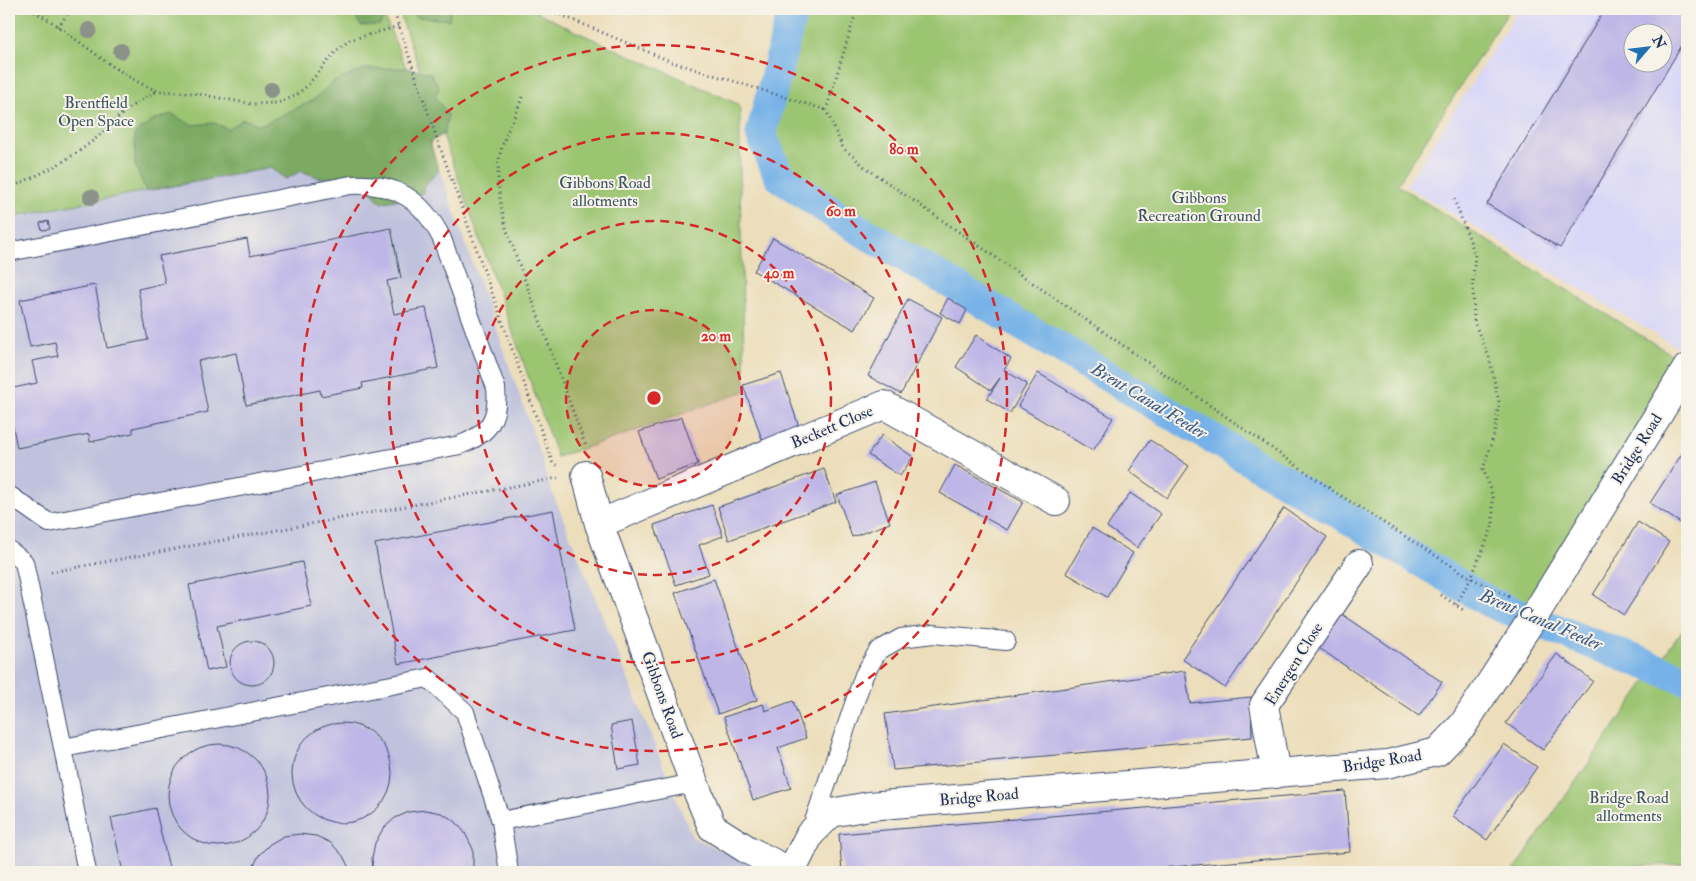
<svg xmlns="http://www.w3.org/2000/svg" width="1696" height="881" font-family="'IM FELL Double Pica',serif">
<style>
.built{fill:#d9d7f8;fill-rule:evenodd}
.industrial{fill:#c0c2dd}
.green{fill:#9cc572;stroke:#5c7a68}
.forest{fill:#7daa64;stroke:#4c6c61}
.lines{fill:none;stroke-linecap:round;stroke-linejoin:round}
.canal{stroke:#76b2e8;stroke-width:31}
.building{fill:#bdb6e7;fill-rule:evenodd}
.service-casing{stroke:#3a496c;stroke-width:20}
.minor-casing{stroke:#3a496c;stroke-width:30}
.path{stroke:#3a496c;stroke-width:3;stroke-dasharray:1 4;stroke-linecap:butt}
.service{stroke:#fff;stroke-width:18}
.minor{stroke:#fff;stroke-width:28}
.tree{fill:#8b928a}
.ring{fill:none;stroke:#d62828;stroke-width:2.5;stroke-dasharray:9 6}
.labels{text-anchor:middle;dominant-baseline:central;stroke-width:4;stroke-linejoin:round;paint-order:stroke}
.park-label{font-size:16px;fill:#3b5463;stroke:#f7f3e8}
.street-label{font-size:16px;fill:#1b2f5e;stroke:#f7f3e8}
.water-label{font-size:18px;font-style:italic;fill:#365687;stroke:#f7f3e8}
.centre{fill:#d62828;stroke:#f7f3e8;stroke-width:2.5}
.ring-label{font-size:15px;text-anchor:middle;font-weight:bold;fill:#d62828;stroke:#f7f3e8;stroke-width:4;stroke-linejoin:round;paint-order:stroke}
</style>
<rect width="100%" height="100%" fill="#f7f3e8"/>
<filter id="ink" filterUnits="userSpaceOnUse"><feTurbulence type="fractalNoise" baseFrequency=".02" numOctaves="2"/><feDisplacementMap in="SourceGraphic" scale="10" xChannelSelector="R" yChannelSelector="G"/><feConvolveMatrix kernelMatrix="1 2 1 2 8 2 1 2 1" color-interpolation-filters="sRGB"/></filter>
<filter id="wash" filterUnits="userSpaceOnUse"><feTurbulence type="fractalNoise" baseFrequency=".0096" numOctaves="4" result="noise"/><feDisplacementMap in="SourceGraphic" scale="20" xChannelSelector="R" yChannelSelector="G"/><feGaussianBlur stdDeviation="1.12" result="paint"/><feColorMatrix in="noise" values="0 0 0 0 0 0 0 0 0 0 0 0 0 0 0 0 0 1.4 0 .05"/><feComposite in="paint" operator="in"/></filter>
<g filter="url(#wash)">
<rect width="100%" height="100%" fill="#ecdeba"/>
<path class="built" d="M 1519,9 L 1687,9 L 1687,345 L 1684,351 L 1406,186 ZM 1634,32 L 1664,32 L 1664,62 L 1634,62 Z"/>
<path class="industrial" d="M 428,138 L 542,458 L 547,479 L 692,837 L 768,872 L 9,872 L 9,217 Z"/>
<path class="green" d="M 9,9 L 381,9 L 415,89 L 428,138 L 9,217 Z
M 398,9 L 531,9 L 573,30 L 740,105 L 740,185 L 745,391 L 633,432 L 557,457 Z
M 802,9 L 1510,9 L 1397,185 L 1679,359 L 1521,619 L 1478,606 L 768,182 L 773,123 Z
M 1687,623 L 1687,864 L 1513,871 Z"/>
<path class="forest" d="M 351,9 L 396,9 L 386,13 L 380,25 L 361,26 Z
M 401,9 L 451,9 L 449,20 L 417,17 Z
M 406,68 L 431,73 L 439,88 L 435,97 L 448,115 L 444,134 L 430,142 L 439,171 L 425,185 L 422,194 L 381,203 L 358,177 L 320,178 L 301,171 L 286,179 L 270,168 L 146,191 L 135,165 L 135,133 L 154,120 L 171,114 L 192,125 L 214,123 L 228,129 L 243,119 L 260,125 L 312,101 L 332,83 L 364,69 Z"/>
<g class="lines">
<path class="canal" d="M 793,9 L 761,134 L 779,176 L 840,218 L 1489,602 L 1590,643 L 1687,680"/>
</g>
<g id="blocks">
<path class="building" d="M 1605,9 L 1687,9 L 1687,37 L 1560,248 L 1487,204 ZM 1634,32 L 1664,32 L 1664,62 L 1634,62 Z
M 48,221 L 50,229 L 42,230 L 40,223 Z
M 391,228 L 401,278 L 387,281 L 394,314 L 426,308 L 438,368 L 362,383 L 363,388 L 321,396 L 320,390 L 246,405 L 236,353 L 198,361 L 208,412 L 133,428 L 133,433 L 90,442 L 89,434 L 17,448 L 9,406 L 9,389 L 37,383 L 32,361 L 58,356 L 55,342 L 30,347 L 20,300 L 95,285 L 107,348 L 148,340 L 138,289 L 165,283 L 159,256 L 247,239 L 250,256 Z
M 773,238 L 874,298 L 855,330 L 754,271 Z
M 948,298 L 967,310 L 960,324 L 940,313 Z
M 908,299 L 942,317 L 901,394 L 868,376 Z
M 976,335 L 1011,359 L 1004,370 L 1027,384 L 1010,413 L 987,399 L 1000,378 L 991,390 L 956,367 Z
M 781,373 L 800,430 L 763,442 L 743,385 Z
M 1038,373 L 1113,418 L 1093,451 L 1018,406 Z
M 682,417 L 698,464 L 656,479 L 639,432 Z
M 882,435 L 913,457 L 900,476 L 868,455 Z
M 1150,440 L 1189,466 L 1167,498 L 1129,471 Z
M 1687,446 L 1687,515 L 1682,524 L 1650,503 Z
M 955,465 L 1023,502 L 1007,530 L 940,493 Z
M 824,469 L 836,502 L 729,540 L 718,507 Z
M 875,482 L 890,523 L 852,537 L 837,495 Z
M 1130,493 L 1161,514 L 1137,548 L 1107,527 Z
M 712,505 L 723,536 L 699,545 L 709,574 L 676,585 L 654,525 Z
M 1284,508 L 1327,537 L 1225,688 L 1182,659 Z
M 553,510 L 575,630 L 398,664 L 375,544 Z
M 1638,522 L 1669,542 L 1624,615 L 1593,595 Z
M 1092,528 L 1133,553 L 1107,597 L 1066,573 Z
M 302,562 L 311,606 L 217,626 L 226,667 L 207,671 L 189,585 Z
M 714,579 L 757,700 L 718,714 L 675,593 Z
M 1339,612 L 1442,682 L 1419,716 L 1316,646 Z
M230 663a22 22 0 1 1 44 0a22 22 0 1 1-44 0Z
M 1557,654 L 1593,681 L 1543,750 L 1506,723 Z
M 1185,671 L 1190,703 L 1251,697 L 1252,737 L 893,770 L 885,714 Z
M 793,701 L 806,738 L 778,748 L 791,788 L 753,800 L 724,717 L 763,704 L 765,711 Z
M 632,721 L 640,765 L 618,769 L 611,725 Z
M292 773a50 50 0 1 1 100 0a50 50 0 1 1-100 0Z
M 1504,744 L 1537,767 L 1487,840 L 1453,816 Z
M168 795a51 51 0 1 1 102 0a51 51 0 1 1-102 0Z
M 1345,791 L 1350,852 L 1113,872 L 842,872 L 839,834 Z
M 155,808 L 170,872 L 123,872 L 111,818 Z
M 425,810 L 441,813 L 455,821 L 465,833 L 473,849 L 473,867 L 472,872 L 373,872 L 372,858 L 375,843 L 383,829 L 395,818 L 409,812 Z
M 300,834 L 316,836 L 331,843 L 343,856 L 351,872 L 251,872 L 259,855 L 270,844 L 284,836 Z"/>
</g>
</g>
<g filter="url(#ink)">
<use href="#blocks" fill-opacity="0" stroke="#3a496c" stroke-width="1"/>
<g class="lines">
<g class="service-casing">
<path id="service" d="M 9,252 L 351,185 C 395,183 422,198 442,239 L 496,388 C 499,419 489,434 460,445 L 49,523 L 9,495
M 9,550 L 24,562 L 63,748
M 501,821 L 509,872
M 812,827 L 864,675 L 878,651 L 901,638 L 933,634 L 1006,641
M 87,872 L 63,748 L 428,678 L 465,712 L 501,821 L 694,783"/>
</g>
<g class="minor-casing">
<path id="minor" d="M 586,475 L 599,524 L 694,783 L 712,827 L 748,850 L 791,872
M 599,524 L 884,405 L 1056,501
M 1276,774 L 1264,705 L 1359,564
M 791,872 L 810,834 L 831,813 L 869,806 L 1387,764 L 1437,752 L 1463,725 L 1538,610 L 1687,368"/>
</g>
<path class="path" d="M 30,9 L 49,20 L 112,66 L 136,81 L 157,91 L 193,93 L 252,104 L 278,103 L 295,96 L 307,86 L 337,50 L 350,40 L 399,26
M 393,9 L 433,127 L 553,464 L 559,466
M 547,9 L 672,62 L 826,110
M 857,9 L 826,110 L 843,148 L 865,167 L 1335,492 L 1471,578 L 1512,598
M 58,27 L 71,9
M 522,97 C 517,113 508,128 503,144 C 493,172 500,203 507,231 L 586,447
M 9,188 C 37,176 66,162 90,143 C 104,133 114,120 128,109 C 137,102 147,97 157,91
M 1454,199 L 1475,254 L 1473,279 L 1474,322 L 1489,357 L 1499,402 L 1495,432 L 1483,469 L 1493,498 L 1493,525 L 1471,578 L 1456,605
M 51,572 L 558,478
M 1441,595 L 1465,611"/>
<use href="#service" class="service"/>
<use href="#minor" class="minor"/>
</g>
<g class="tree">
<circle cx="89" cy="30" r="8"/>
<circle cx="121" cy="51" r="8"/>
<circle cx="271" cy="90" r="8"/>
<circle cx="91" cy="197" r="8"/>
</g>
</g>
<circle cx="654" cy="398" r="88" fill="#d62828" fill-opacity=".12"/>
<g class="ring">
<circle cx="654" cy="398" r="88"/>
<circle cx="654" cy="398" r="177"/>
<circle cx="654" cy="398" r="265"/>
<circle cx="654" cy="398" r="353"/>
</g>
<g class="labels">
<g class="park-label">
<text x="96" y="103">Brentfield<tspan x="96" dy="18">Open Space</tspan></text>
<text x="605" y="183">Gibbons Road<tspan x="605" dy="18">allotments</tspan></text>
<text x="1199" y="198">Gibbons<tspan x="1199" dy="18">Recreation Ground</tspan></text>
<text x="1629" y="798">Bridge Road<tspan x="1629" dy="18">allotments</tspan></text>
</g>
<g class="street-label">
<text transform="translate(832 427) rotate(-23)">Beckett Close</text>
<text transform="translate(1637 449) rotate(-58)">Bridge Road</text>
<text transform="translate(1294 664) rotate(-58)">Energen Close</text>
<text transform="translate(662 695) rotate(70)">Gibbons Road</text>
<text transform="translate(1382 761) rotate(-9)">Bridge Road</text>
<text transform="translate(979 797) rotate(-5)">Bridge Road</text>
</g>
<g class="water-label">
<text transform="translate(1149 401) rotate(31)">Brent Canal Feeder</text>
<text transform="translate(1541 620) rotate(23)">Brent Canal Feeder</text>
</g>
</g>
<circle cx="654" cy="398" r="8" class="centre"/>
<g class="ring-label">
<text x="904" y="154">80 m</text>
<text x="841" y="216">60 m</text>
<text x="779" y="278">40 m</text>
<text x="716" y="341">20 m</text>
</g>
<rect width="1696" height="881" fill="none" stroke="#f7f3e8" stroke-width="30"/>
<g transform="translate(1648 48) rotate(62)"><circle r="24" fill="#f7f3e8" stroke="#9fa5b1"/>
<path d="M0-4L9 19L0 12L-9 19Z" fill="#1f6fb2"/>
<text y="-8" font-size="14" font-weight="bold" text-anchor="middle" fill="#1b2f5e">N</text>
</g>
</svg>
